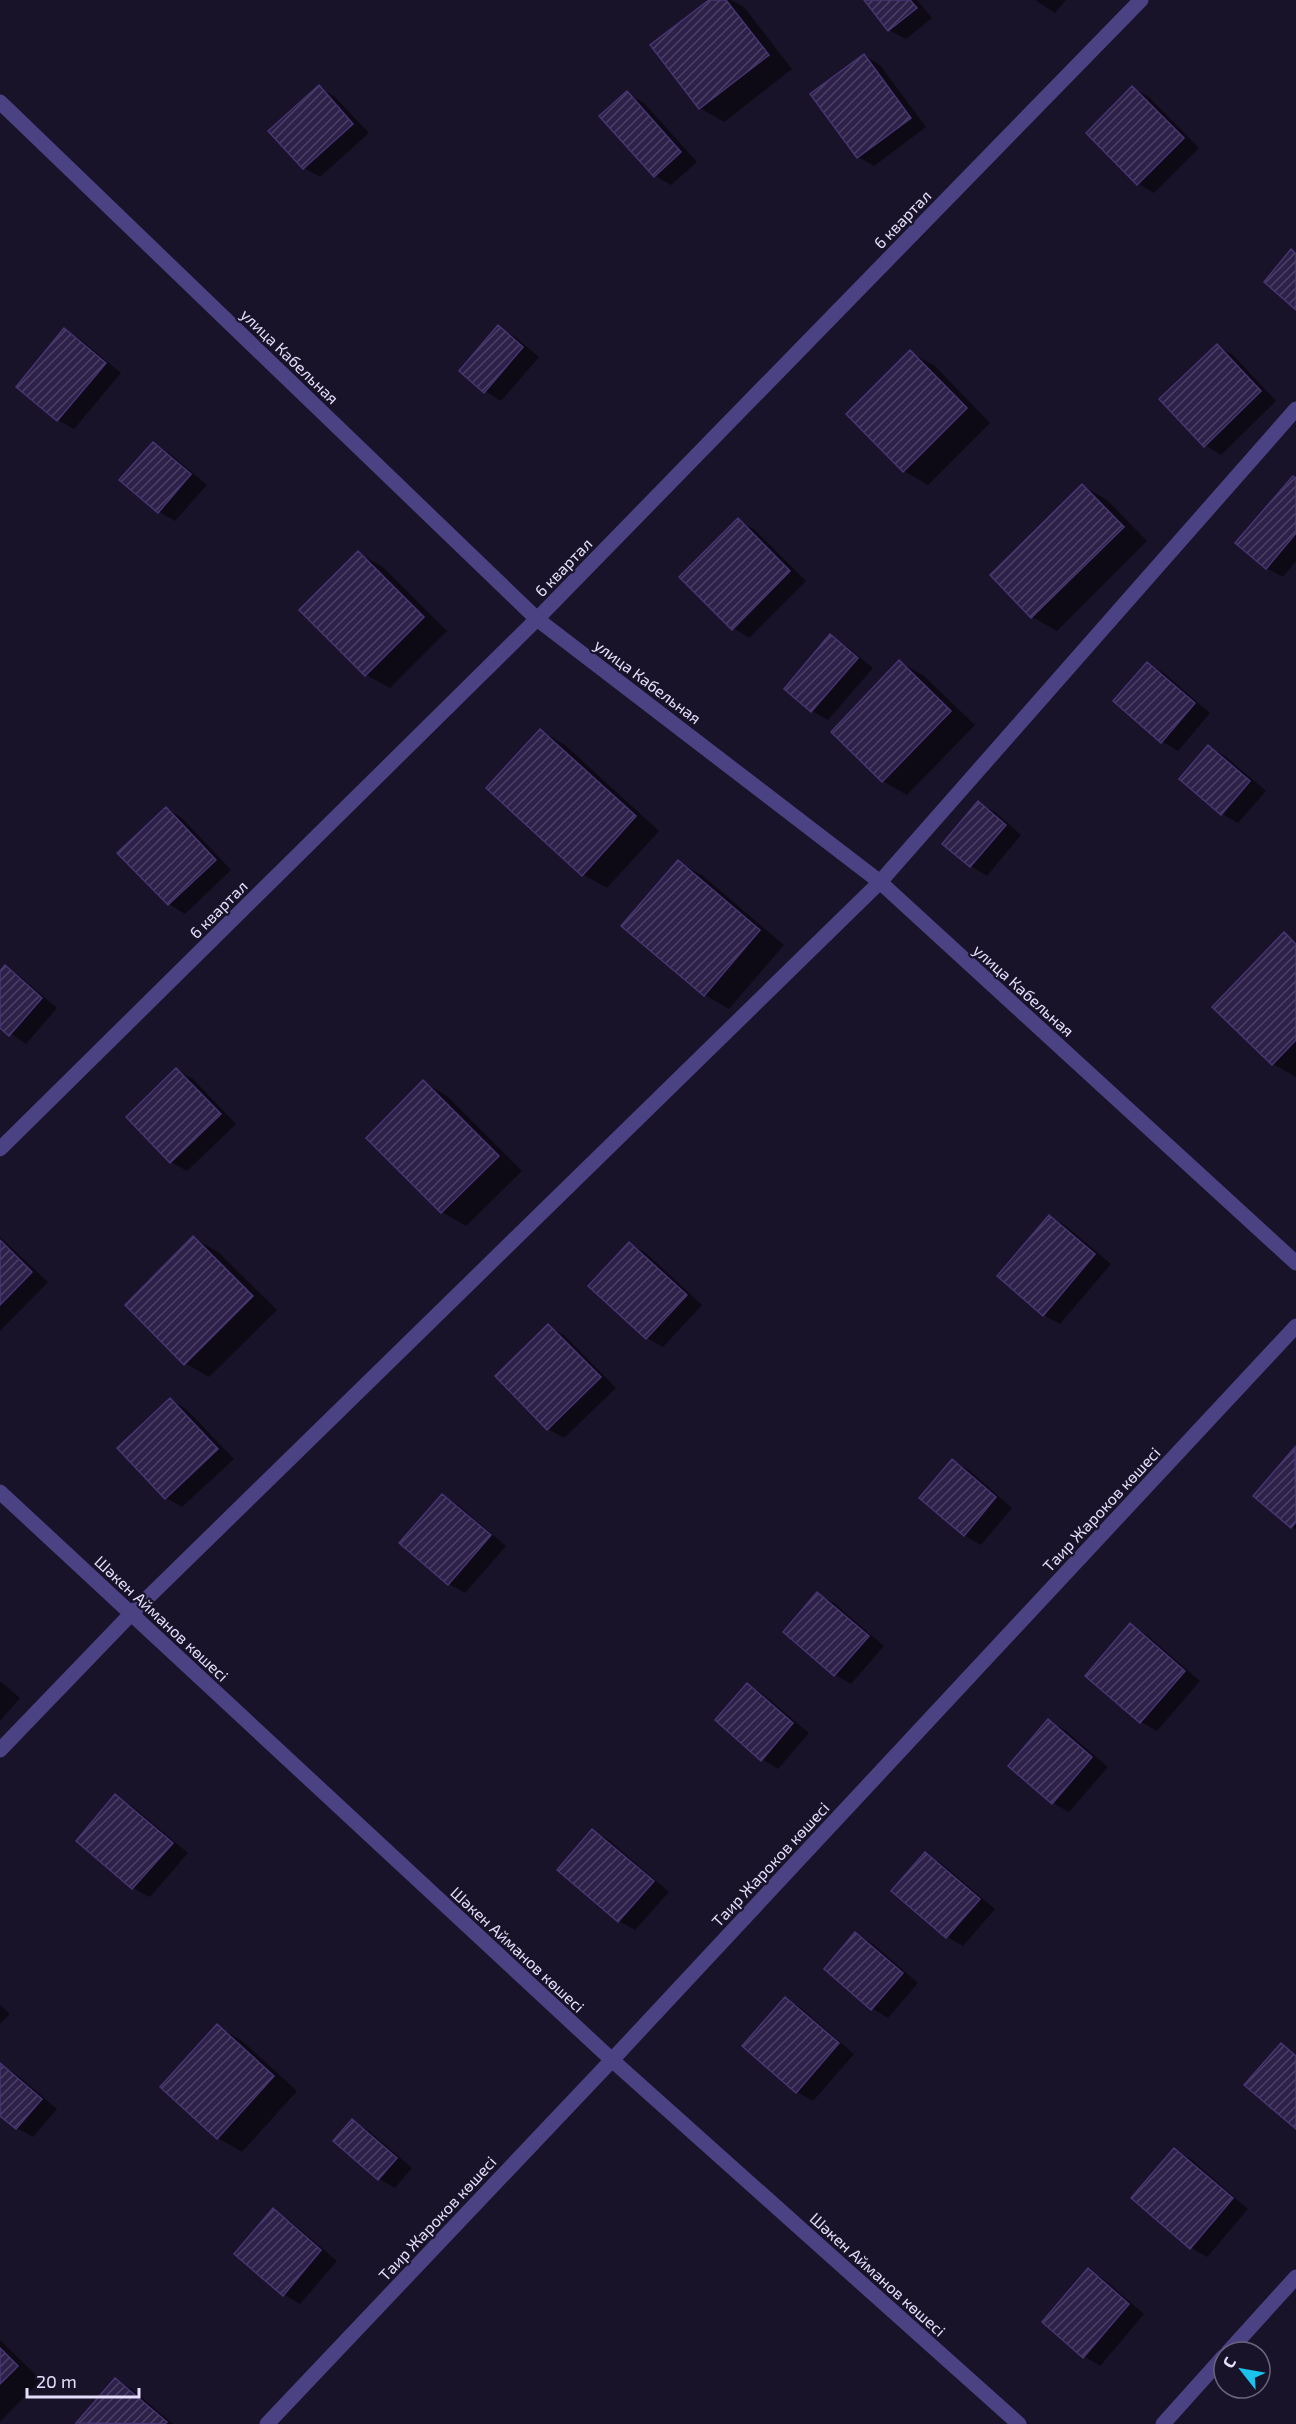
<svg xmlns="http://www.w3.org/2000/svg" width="1296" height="2424" font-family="'Exo 2',sans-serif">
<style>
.shadow{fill:#0007}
.building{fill:url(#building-hatch);stroke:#473573;stroke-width:1.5}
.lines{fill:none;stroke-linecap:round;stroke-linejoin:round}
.minor{stroke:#4b4284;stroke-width:15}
.labels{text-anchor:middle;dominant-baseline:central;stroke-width:4.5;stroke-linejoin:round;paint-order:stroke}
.street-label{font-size:16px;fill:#e4defc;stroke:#191329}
</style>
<defs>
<pattern id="building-hatch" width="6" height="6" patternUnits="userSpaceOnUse" patternTransform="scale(1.5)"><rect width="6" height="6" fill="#2d2149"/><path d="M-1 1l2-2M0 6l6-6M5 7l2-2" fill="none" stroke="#4b4164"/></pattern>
</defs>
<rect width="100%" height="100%" fill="#191329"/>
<path class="shadow" d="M 711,0 L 731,0 L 744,7 L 792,69 L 724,122 L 700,108 Z
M 866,0 L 917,0 L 932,18 L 906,39 L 889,30 Z
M 1035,0 L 1066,0 L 1055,13 Z
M 864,55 L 880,65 L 926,127 L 874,166 L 858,157 Z
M 319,87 L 335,97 L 369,133 L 320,177 L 304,168 Z
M 1133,88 L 1149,97 L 1199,148 L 1154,193 L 1137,183 Z
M 627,93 L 644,103 L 697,162 L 671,185 L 655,176 Z
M 498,327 L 514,336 L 539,357 L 501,401 L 485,391 Z
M 64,330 L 80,339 L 121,373 L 74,429 L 58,420 L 18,386 Z
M 1217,346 L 1233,355 L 1276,401 L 1221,455 L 1205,445 Z
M 910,352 L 935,366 L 990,423 L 928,485 L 904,471 L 848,414 Z
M 153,443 L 169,453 L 207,485 L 175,521 L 159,512 Z
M 1296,479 L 1296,561 L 1283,577 L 1266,568 Z
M 1083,486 L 1107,500 L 1147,541 L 1057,631 L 1032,617 L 992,575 Z
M 738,520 L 755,530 L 806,581 L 749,638 L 733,628 Z
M 358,553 L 383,567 L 447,631 L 390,688 L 366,675 Z
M 830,636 L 846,646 L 873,668 L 828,720 L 812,711 L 786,689 Z
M 900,662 L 924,676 L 975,725 L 907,795 L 883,781 Z
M 1148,664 L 1164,673 L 1210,713 L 1178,751 L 1162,741 Z
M 541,731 L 565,745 L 659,831 L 607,888 L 582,874 Z
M 1209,747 L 1225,756 L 1266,791 L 1238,823 L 1222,814 Z
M 979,803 L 995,812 L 1021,835 L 987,876 L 971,866 L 944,843 Z
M 166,808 L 182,818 L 231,870 L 185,914 L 169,904 L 120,853 Z
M 679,862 L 703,876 L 784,945 L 729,1009 L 705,995 L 623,926 Z
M 1285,934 L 1296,941 L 1296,1077 L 1273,1064 L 1214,1007 Z
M 5,967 L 21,977 L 57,1008 L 26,1044 L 0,1026 L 0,973 Z
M 177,1070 L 193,1079 L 236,1124 L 187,1171 L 171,1162 Z
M 423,1082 L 447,1096 L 522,1171 L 466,1226 L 442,1212 L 368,1138 Z
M 1050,1216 L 1066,1226 L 1111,1264 L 1060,1324 L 1044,1315 Z
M 0,1237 L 48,1282 L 0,1331 Z
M 194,1238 L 218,1252 L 277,1310 L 209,1377 L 185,1363 Z
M 630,1244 L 646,1253 L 702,1305 L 663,1347 L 647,1338 Z
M 548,1326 L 564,1335 L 616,1388 L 564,1438 L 548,1429 L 497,1376 Z
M 170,1399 L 186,1409 L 234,1459 L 182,1507 L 166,1498 Z
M 1296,1449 L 1296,1530 L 1255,1496 Z
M 953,1461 L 969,1470 L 1012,1508 L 981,1545 L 964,1535 Z
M 442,1496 L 458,1505 L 506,1546 L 465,1593 L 449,1584 Z
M 818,1594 L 834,1603 L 884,1646 L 851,1684 L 835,1675 L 785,1632 Z
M 1131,1625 L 1147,1635 L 1200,1681 L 1157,1731 L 1141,1722 L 1088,1676 Z
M 0,1681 L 20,1698 L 0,1721 Z
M 747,1685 L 763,1694 L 809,1733 L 778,1769 L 762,1759 Z
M 1048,1721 L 1065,1730 L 1108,1767 L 1069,1812 L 1053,1803 L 1010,1766 Z
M 116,1796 L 132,1806 L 188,1853 L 150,1897 L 133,1888 L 78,1841 Z
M 592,1831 L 609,1840 L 669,1892 L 635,1930 L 619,1921 L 559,1870 Z
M 925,1854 L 941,1863 L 995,1909 L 963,1946 L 947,1937 L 893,1891 Z
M 856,1934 L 872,1943 L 918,1983 L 888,2018 L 872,2008 Z
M 785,1998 L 801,2008 L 854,2054 L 813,2101 L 797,2092 L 744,2046 Z
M 0,2005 L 10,2014 L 0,2024 Z
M 217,2026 L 241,2040 L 297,2091 L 242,2152 L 218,2138 Z
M 0,2065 L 16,2074 L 57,2109 L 33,2137 L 17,2128 L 0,2114 Z
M 352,2121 L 368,2130 L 412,2168 L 395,2188 L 379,2179 L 335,2141 Z
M 1175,2150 L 1191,2159 L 1248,2209 L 1207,2257 L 1191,2248 Z
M 273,2210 L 289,2220 L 337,2261 L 300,2304 L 283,2294 Z
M 1089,2270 L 1105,2280 L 1144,2314 L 1100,2366 L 1084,2356 Z
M 0,2340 L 41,2380 L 0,2422 Z
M 116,2380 L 132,2389 L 173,2424 L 80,2424 Z"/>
<path class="building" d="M 709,0 L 726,0 L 769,55 L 699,109 L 650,45 Z
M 864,0 L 910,0 L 917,8 L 888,31 Z
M 864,54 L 911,118 L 857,158 L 810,94 Z
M 319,85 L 353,124 L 303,169 L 268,131 Z
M 1132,86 L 1184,138 L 1137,185 L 1086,133 Z
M 627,91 L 681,152 L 654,177 L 599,116 Z
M 1291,249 L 1296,254 L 1296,310 L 1264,282 Z
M 498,325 L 523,347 L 484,393 L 459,371 Z
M 64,328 L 106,363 L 57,421 L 16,387 Z
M 1217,344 L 1261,391 L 1204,447 L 1159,399 Z
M 910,350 L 967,408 L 903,472 L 846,414 Z
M 153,442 L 191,474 L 158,513 L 119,480 Z
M 1293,476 L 1296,478 L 1296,533 L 1266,569 L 1235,543 Z
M 1082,484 L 1124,527 L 1031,618 L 990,575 Z
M 738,518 L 790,571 L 732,630 L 679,577 Z
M 358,551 L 424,617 L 365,676 L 299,610 Z
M 830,634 L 858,658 L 811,712 L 784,689 Z
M 899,660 L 951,711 L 882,782 L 831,732 Z
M 1147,662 L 1195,703 L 1161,743 L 1113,701 Z
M 540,729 L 636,816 L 582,876 L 486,788 Z
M 1208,745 L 1250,781 L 1221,815 L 1179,779 Z
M 978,801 L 1006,825 L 970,867 L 942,844 Z
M 166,807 L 216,860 L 168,905 L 117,853 Z
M 678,860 L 760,930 L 704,996 L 621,926 Z
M 1284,932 L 1296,944 L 1296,1040 L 1272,1065 L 1212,1007 Z
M 5,965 L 42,998 L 9,1036 L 0,1028 L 0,971 Z
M 176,1068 L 221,1114 L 170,1163 L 126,1117 Z
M 423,1080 L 499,1156 L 441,1213 L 366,1138 Z
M 1049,1215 L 1095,1254 L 1043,1316 L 997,1276 Z
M 193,1236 L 253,1296 L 184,1365 L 125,1305 Z
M 0,1240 L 32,1272 L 0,1305 Z
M 629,1242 L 687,1295 L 646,1339 L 588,1286 Z
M 548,1324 L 601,1377 L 547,1430 L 495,1376 Z
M 170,1398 L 218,1449 L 165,1499 L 117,1448 Z
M 1295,1447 L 1296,1522 L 1291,1528 L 1253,1496 Z
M 952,1459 L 996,1497 L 964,1536 L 919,1498 Z
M 442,1494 L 491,1535 L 448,1585 L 399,1543 Z
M 817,1592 L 869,1636 L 834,1676 L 783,1632 Z
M 1130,1623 L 1185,1671 L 1140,1723 L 1085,1676 Z
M 747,1683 L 793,1723 L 761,1761 L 715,1720 Z
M 1048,1719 L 1092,1757 L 1052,1804 L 1008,1766 Z
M 115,1794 L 173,1843 L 132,1889 L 76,1841 Z
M 592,1829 L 654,1881 L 618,1922 L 557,1870 Z
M 925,1852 L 980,1899 L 946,1938 L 891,1891 Z
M 855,1932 L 903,1973 L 871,2010 L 824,1969 Z
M 785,1997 L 839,2043 L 796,2093 L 742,2046 Z
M 217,2024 L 274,2076 L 217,2139 L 160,2087 Z
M 1281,2043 L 1296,2056 L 1296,2129 L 1244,2085 Z
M 0,2063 L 42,2099 L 16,2129 L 0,2116 Z
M 352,2119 L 397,2158 L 378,2180 L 333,2141 Z
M 1174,2148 L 1233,2198 L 1190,2249 L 1131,2198 Z
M 273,2208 L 321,2250 L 283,2296 L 234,2254 Z
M 1088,2268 L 1129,2304 L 1083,2358 L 1042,2322 Z
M 0,2348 L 18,2366 L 0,2384 Z
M 115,2378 L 167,2422 L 165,2424 L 76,2423 Z"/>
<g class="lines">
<path class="minor" d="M 0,102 L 537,619 L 880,882 L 1296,1263
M 0,1149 L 537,619 L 1141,0
M 0,1492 L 612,2060 L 1019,2424
M 0,1750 L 131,1614 L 880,882 L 1296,409
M 1228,2352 L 1296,2277
M 267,2424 L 612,2060 L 1296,1326
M 1163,2424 L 1224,2356"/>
</g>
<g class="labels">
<g class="street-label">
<text transform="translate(902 219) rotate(-46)">6 квартал</text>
<text transform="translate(290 356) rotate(44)">улица Кабельная</text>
<text transform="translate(563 567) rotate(-46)">6 квартал</text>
<text transform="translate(648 681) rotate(37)">улица Кабельная</text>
<text transform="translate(218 909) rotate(-45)">6 квартал</text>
<text transform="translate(1024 990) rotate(42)">улица Кабельная</text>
<text transform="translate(1101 1509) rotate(-47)">Таир Жароков көшесі</text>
<text transform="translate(162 1618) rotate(43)">Шәкен Айманов көшесі</text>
<text transform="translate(770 1864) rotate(-47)">Таир Жароков көшесі</text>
<text transform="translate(518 1949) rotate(43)">Шәкен Айманов көшесі</text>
<text transform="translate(437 2218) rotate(-47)">Таир Жароков көшесі</text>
<text transform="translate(878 2274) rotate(42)">Шәкен Айманов көшесі</text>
</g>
</g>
<g transform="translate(1242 2370) rotate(301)"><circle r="28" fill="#191329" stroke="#6a647d" stroke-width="1.5"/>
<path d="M0-4.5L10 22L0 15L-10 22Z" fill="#1ac2ec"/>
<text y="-9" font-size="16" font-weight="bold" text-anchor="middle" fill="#e4defc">С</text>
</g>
<path d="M27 2388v9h112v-9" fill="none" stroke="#e4defc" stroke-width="3"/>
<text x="36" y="2388" font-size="18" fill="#e4defc" stroke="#191329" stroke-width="4.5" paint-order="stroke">20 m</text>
</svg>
